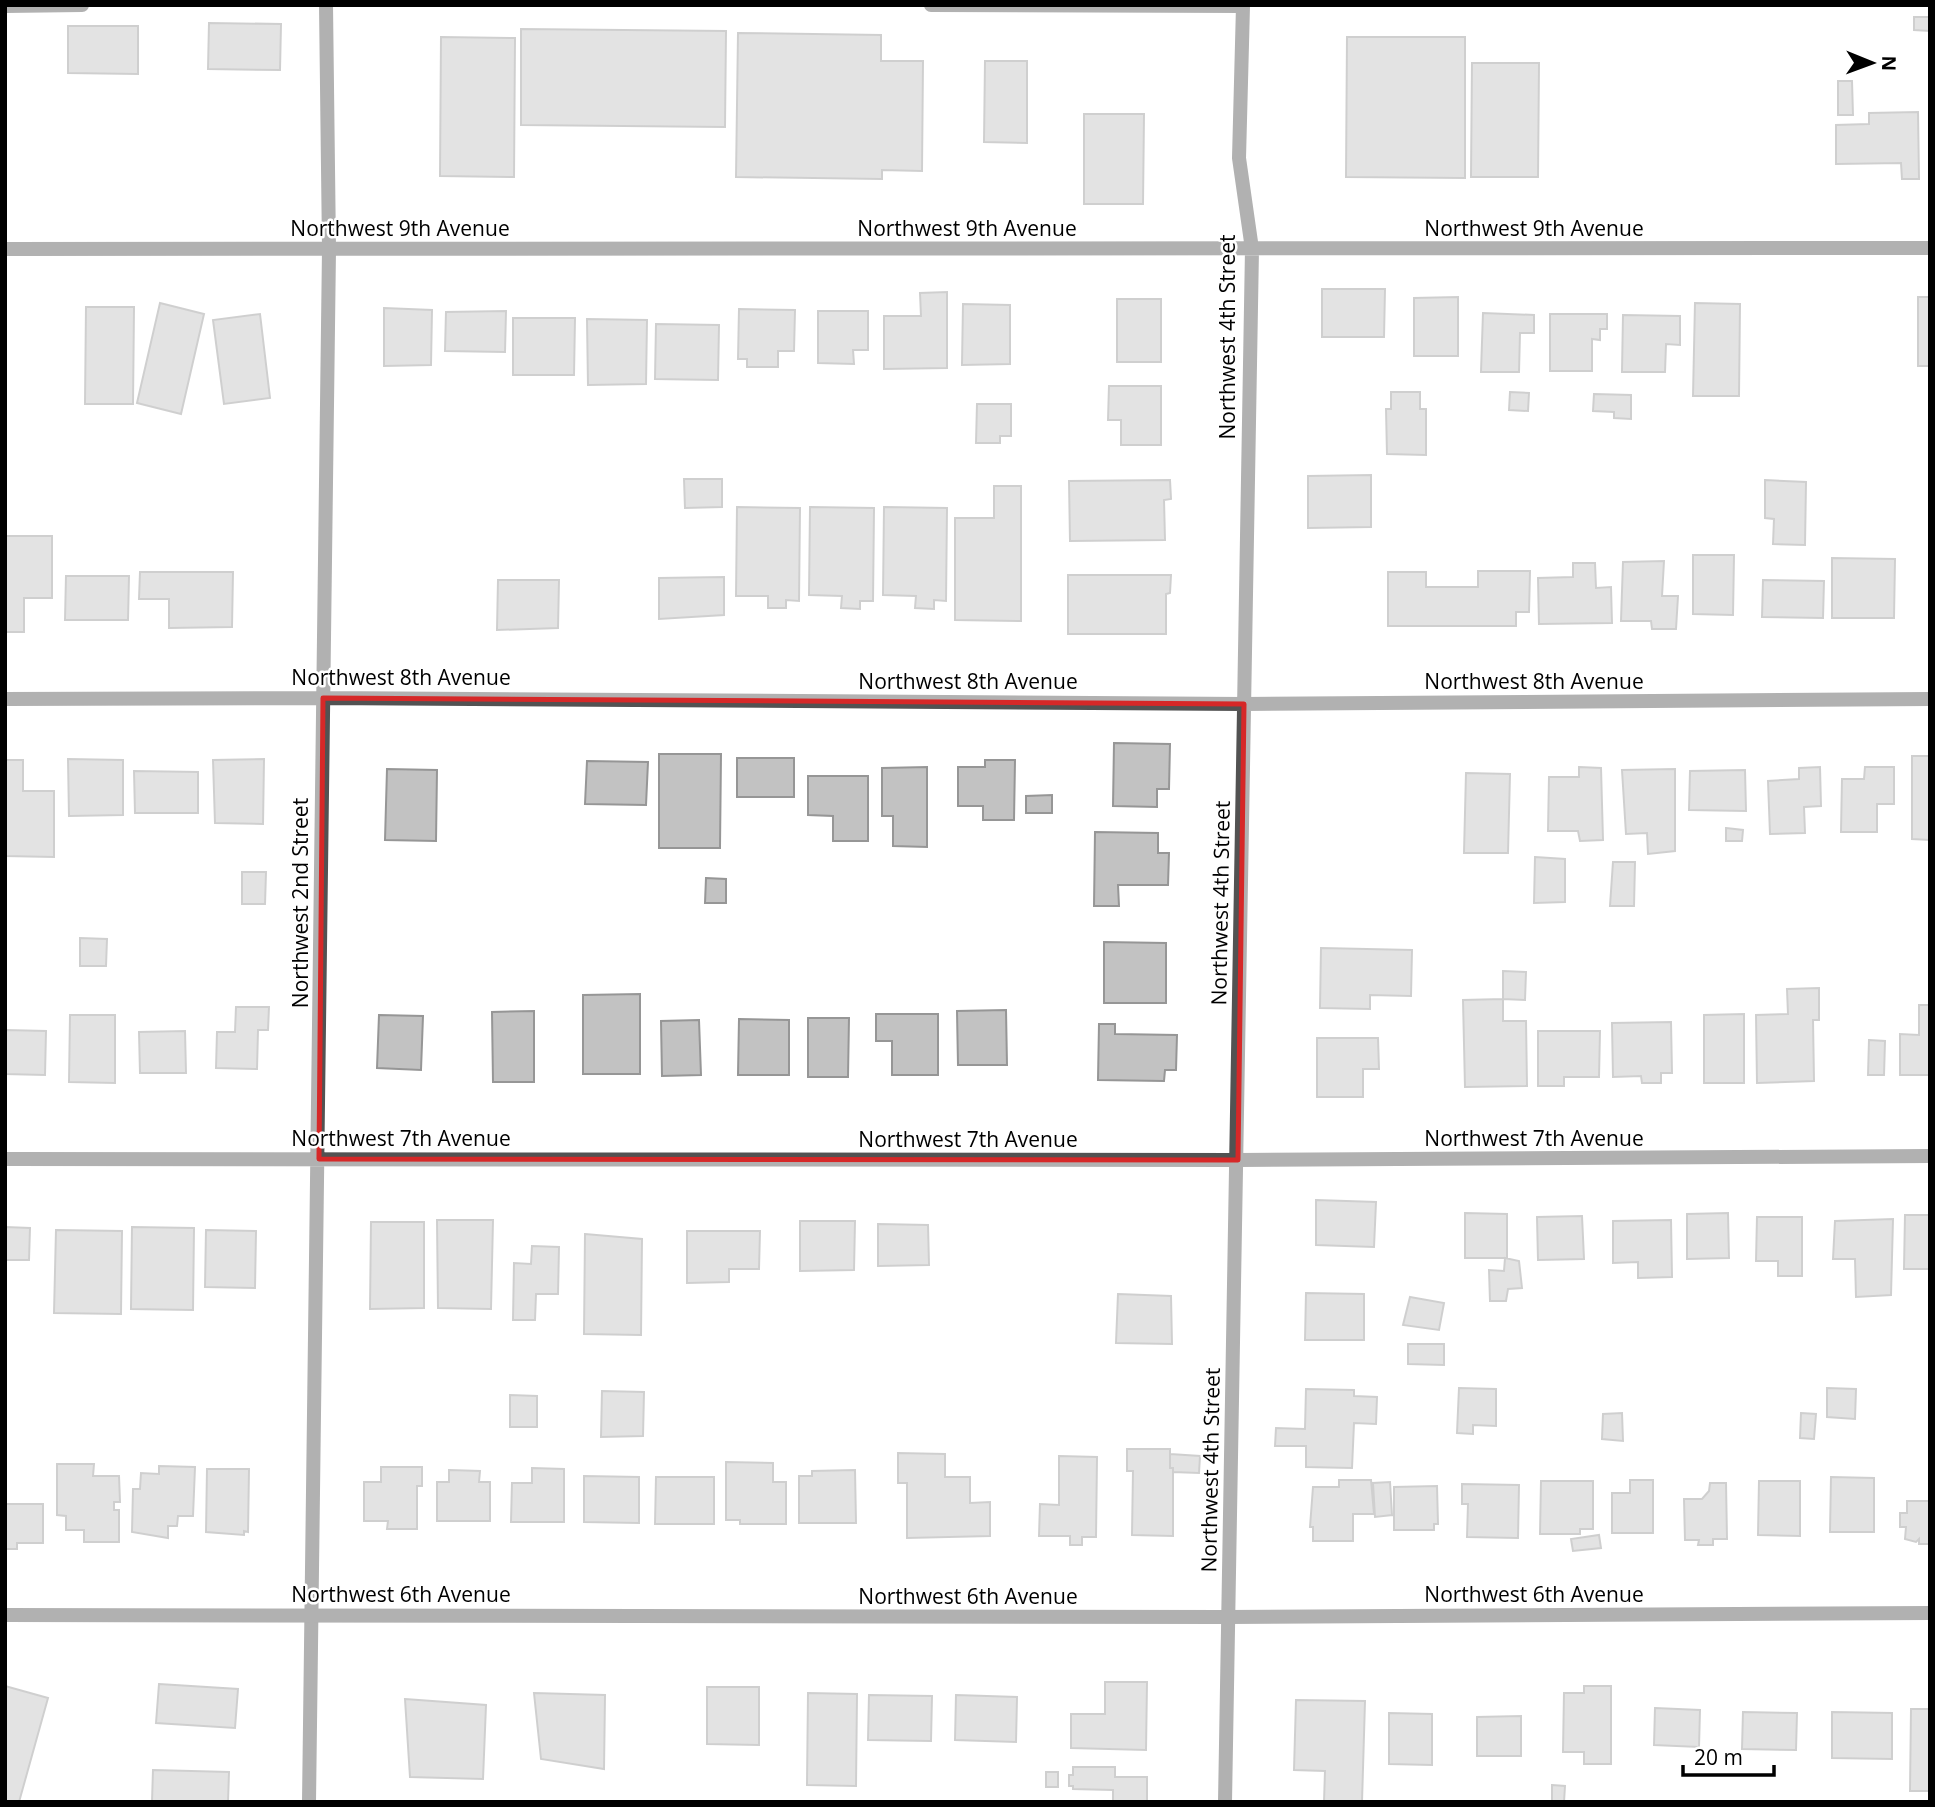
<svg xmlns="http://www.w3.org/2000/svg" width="1935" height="1807" font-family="'Open Sans',sans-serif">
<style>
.building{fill:#c2c2c2;stroke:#969696;stroke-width:2}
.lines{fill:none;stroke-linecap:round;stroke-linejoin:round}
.minor{stroke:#525252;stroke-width:14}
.tertiary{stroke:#525252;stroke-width:14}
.marked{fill:none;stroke:#d62828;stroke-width:5;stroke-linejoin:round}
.labels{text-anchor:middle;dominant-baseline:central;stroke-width:5;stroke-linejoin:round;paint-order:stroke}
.street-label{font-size:21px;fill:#000;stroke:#fff}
</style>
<rect width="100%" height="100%" fill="#fff"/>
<path class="building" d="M 1914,17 L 1930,17 L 1930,31 L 1914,30 Z
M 209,23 L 281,24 L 280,70 L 208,69 Z
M 68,26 L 138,26 L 138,74 L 68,73 Z
M 521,29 L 726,31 L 725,127 L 521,125 Z
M 738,33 L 881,35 L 881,61 L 923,61 L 922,171 L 882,170 L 882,179 L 736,177 Z
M 441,37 L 515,38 L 514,177 L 440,176 Z
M 1347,37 L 1465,37 L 1465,178 L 1346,177 Z
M 985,61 L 1027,61 L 1027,143 L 984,142 Z
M 1472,63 L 1539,63 L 1538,177 L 1471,177 Z
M 1838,81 L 1852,81 L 1853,115 L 1838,115 Z
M 1918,112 L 1919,179 L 1902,179 L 1901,163 L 1836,164 L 1836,125 L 1869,124 L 1869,113 Z
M 1084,114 L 1144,114 L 1143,204 L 1084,204 Z
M 1322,289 L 1385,289 L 1384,337 L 1322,337 Z
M 947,292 L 947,368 L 884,369 L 884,316 L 921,316 L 920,293 Z
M 1458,297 L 1458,356 L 1414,356 L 1414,298 Z
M 1918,297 L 1930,297 L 1930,366 L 1918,366 Z
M 1117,299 L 1161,299 L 1161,362 L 1117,362 Z
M 160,303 L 204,314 L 181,414 L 137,403 Z
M 1695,303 L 1740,304 L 1739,396 L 1693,396 Z
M 963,304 L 1010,305 L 1010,364 L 962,365 Z
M 86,307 L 134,307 L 133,404 L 85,404 Z
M 384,308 L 432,310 L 431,365 L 384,366 Z
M 739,309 L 795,310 L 794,351 L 778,351 L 778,367 L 747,367 L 747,359 L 738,359 Z
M 506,311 L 505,352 L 445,351 L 446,312 Z
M 818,311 L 868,311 L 868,350 L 853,350 L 854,364 L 818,363 Z
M 1483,313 L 1534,315 L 1534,333 L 1520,333 L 1519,372 L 1481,372 Z
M 260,314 L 270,398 L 224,404 L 213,320 Z
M 1550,314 L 1607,314 L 1607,329 L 1600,329 L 1600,340 L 1592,339 L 1592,371 L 1550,371 Z
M 1623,315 L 1680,316 L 1680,345 L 1666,344 L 1665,372 L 1622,372 Z
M 513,318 L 575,318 L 574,375 L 513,375 Z
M 587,319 L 647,320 L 646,384 L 588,385 Z
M 656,324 L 719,325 L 718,380 L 655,379 Z
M 1109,386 L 1161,386 L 1161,445 L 1121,445 L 1121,420 L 1108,420 Z
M 1391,392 L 1420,392 L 1420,409 L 1426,409 L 1426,455 L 1387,454 L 1386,409 L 1391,409 Z
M 1510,392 L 1529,393 L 1528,411 L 1509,410 Z
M 1594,394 L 1631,395 L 1631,419 L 1614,418 L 1614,412 L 1593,411 Z
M 977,404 L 1011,404 L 1011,436 L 1000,436 L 1000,443 L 976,443 Z
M 1371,475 L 1371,527 L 1308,528 L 1308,476 Z
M 684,479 L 722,479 L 722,507 L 685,508 Z
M 1170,480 L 1171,499 L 1164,500 L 1165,540 L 1070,541 L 1069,481 Z
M 1765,480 L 1806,482 L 1805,545 L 1773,544 L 1774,519 L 1765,518 Z
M 994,486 L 1021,486 L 1021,621 L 955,620 L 955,518 L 994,518 Z
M 737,507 L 800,508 L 799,601 L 786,600 L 786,608 L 768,608 L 768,596 L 736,596 Z
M 810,507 L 874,508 L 873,601 L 860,601 L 860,609 L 841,608 L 842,596 L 809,595 Z
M 884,507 L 947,508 L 946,601 L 934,600 L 934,609 L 915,608 L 916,596 L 883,595 Z
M 5,536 L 52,536 L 52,598 L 24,598 L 24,632 L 5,632 Z
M 1693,555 L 1734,555 L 1733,615 L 1693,614 Z
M 1832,558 L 1895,559 L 1894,618 L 1832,618 Z
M 1664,561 L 1662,596 L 1678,596 L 1676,629 L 1652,629 L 1651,621 L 1621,621 L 1623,562 Z
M 1573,563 L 1595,563 L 1596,588 L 1611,587 L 1612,623 L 1539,624 L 1538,578 L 1573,577 Z
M 1478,571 L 1530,571 L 1529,612 L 1516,612 L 1516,626 L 1388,626 L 1388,572 L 1426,572 L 1426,587 L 1478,587 Z
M 140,572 L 233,572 L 232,627 L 169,628 L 169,599 L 139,599 Z
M 1068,575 L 1171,575 L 1170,593 L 1166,594 L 1166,634 L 1068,634 Z
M 66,576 L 129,576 L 128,620 L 65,620 Z
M 724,577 L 724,615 L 659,619 L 659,578 Z
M 498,580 L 559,580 L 558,628 L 497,630 Z
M 1763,580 L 1824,581 L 1823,618 L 1762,617 Z
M 1114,743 L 1170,744 L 1169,789 L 1157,789 L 1157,807 L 1113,806 Z
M 659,754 L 721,754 L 720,848 L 659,848 Z
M 1912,756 L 1930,756 L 1930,840 L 1912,839 Z
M 737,758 L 794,758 L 794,797 L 737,797 Z
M 68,759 L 123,760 L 123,815 L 69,816 Z
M 264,759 L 263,824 L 215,823 L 213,760 Z
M 5,760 L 23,760 L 23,791 L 54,791 L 54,857 L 5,856 Z
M 985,760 L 1015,760 L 1014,820 L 983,820 L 983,806 L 958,806 L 958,767 L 985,767 Z
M 587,761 L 648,762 L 646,805 L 585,804 Z
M 927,767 L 927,847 L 893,846 L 893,816 L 882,816 L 882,768 Z
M 1579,767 L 1601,768 L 1603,840 L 1580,841 L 1578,831 L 1548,831 L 1549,777 L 1579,777 Z
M 1820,767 L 1821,806 L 1804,807 L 1805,833 L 1770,834 L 1768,781 L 1799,779 L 1799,768 Z
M 1865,767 L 1894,767 L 1894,804 L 1877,804 L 1877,832 L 1841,832 L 1842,779 L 1864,779 Z
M 387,769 L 437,770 L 436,841 L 385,840 Z
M 1675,769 L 1675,851 L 1648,854 L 1647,833 L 1626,834 L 1622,770 Z
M 1745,770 L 1746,811 L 1689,810 L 1690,771 Z
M 134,771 L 198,772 L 198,813 L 135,813 Z
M 1466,773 L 1510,774 L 1508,853 L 1464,853 Z
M 808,776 L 868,776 L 868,841 L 833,841 L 833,816 L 808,815 Z
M 1052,795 L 1052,813 L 1026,813 L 1026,796 Z
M 1726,828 L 1743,830 L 1742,841 L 1726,841 Z
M 1095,832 L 1158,833 L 1158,853 L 1169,853 L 1168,885 L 1118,885 L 1119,906 L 1094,906 Z
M 1535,857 L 1565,859 L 1565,902 L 1534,903 Z
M 1613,862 L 1635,862 L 1634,906 L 1610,906 Z
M 242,872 L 266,872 L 265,904 L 242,904 Z
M 706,878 L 726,879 L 726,903 L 705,903 Z
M 80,938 L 107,939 L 106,966 L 80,966 Z
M 1104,942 L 1166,943 L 1166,1003 L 1104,1003 Z
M 1321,948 L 1412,950 L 1411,996 L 1370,995 L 1370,1009 L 1320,1008 Z
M 1503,971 L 1526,972 L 1525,1000 L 1503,999 Z
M 1819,988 L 1819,1020 L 1813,1020 L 1814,1081 L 1757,1083 L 1756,1015 L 1788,1014 L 1787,989 Z
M 640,994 L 640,1074 L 583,1074 L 583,995 Z
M 1503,999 L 1503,1021 L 1526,1021 L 1527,1086 L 1465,1087 L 1463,1000 Z
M 1919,1005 L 1930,1005 L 1930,1075 L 1900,1075 L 1900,1034 L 1919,1035 Z
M 236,1007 L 269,1007 L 268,1030 L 258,1030 L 257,1069 L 216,1068 L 217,1032 L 235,1032 Z
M 1006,1010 L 1007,1065 L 958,1065 L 957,1011 Z
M 534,1011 L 534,1082 L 493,1082 L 492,1012 Z
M 876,1014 L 938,1014 L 938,1075 L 892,1075 L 892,1041 L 876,1041 Z
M 1744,1014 L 1744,1083 L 1704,1083 L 1704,1015 Z
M 70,1015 L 115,1015 L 115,1083 L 69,1082 Z
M 379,1015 L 423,1016 L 421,1070 L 377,1068 Z
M 808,1018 L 849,1018 L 848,1077 L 808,1077 Z
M 739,1019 L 789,1020 L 789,1075 L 738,1075 Z
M 699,1020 L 701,1075 L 662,1076 L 661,1021 Z
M 1671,1022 L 1672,1073 L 1661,1073 L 1661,1083 L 1642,1083 L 1641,1076 L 1613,1077 L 1612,1023 Z
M 1099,1024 L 1115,1024 L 1115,1034 L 1177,1035 L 1176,1070 L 1165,1070 L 1164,1081 L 1098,1080 Z
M 5,1030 L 46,1031 L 45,1075 L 5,1074 Z
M 185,1031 L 186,1073 L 140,1073 L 139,1032 Z
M 1538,1031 L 1600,1031 L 1599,1077 L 1564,1077 L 1564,1086 L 1538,1086 Z
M 1317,1038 L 1378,1038 L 1379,1069 L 1363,1069 L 1363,1097 L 1317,1097 Z
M 1869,1040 L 1885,1041 L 1884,1075 L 1868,1075 Z
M 1316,1200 L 1376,1202 L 1374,1247 L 1316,1245 Z
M 1465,1213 L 1507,1214 L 1507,1258 L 1465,1258 Z
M 1728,1213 L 1729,1258 L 1687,1259 L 1687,1214 Z
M 1905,1215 L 1930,1215 L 1930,1269 L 1904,1269 Z
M 1582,1216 L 1584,1259 L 1538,1260 L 1537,1217 Z
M 1757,1217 L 1802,1217 L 1802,1276 L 1778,1276 L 1778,1261 L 1756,1261 Z
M 1893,1219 L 1891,1295 L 1856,1297 L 1855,1259 L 1833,1259 L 1835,1221 Z
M 437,1220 L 493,1220 L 491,1309 L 438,1308 Z
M 1671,1220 L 1672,1277 L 1638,1278 L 1638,1262 L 1613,1263 L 1613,1221 Z
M 800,1221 L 855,1221 L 854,1270 L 800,1271 Z
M 371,1222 L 424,1222 L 424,1308 L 370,1309 Z
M 878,1224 L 928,1225 L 929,1265 L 878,1266 Z
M 5,1227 L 30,1228 L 29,1260 L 5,1260 Z
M 132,1227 L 194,1228 L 193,1310 L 131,1309 Z
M 56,1230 L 122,1231 L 121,1314 L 54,1313 Z
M 206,1230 L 256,1231 L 255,1288 L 205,1287 Z
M 687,1231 L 760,1231 L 759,1269 L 729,1269 L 729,1282 L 687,1283 Z
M 585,1234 L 642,1239 L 641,1335 L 584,1334 Z
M 532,1246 L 559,1247 L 558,1294 L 536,1294 L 535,1320 L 513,1320 L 514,1263 L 531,1264 Z
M 1505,1258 L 1519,1261 L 1522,1288 L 1508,1289 L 1506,1301 L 1490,1301 L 1489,1270 L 1504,1271 Z
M 1306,1293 L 1364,1294 L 1364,1340 L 1305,1340 Z
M 1118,1294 L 1171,1296 L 1172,1344 L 1116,1343 Z
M 1410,1297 L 1444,1303 L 1439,1330 L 1403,1325 Z
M 1408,1344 L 1444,1344 L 1444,1365 L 1408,1364 Z
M 1459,1388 L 1496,1389 L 1496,1426 L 1473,1425 L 1473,1434 L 1457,1433 Z
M 1827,1388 L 1856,1389 L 1855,1419 L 1827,1417 Z
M 1306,1389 L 1354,1390 L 1354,1396 L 1377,1397 L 1376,1424 L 1354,1423 L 1352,1468 L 1306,1467 L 1306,1446 L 1275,1446 L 1276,1428 L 1305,1429 Z
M 602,1391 L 644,1392 L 643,1436 L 601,1437 Z
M 510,1395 L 537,1396 L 537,1427 L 510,1427 Z
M 1622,1413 L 1623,1441 L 1602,1439 L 1603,1414 Z
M 1801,1413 L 1816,1414 L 1814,1439 L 1800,1438 Z
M 1127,1449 L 1170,1449 L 1170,1468 L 1173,1468 L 1173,1536 L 1132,1535 L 1133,1471 L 1127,1471 Z
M 898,1453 L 945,1454 L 945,1477 L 970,1477 L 970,1503 L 990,1502 L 990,1536 L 907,1538 L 907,1483 L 898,1483 Z
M 1170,1454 L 1200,1456 L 1199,1473 L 1173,1472 L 1173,1468 L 1170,1468 Z
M 1059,1456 L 1097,1457 L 1096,1537 L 1082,1537 L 1082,1545 L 1070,1545 L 1070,1536 L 1039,1536 L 1040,1504 L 1059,1505 Z
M 726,1462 L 773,1463 L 773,1482 L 786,1482 L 786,1524 L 740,1524 L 740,1520 L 726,1520 Z
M 57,1464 L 94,1464 L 93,1476 L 119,1476 L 120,1502 L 114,1502 L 114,1510 L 119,1510 L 119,1542 L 84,1542 L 84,1530 L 66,1530 L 66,1516 L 57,1515 Z
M 159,1466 L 195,1467 L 193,1516 L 178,1516 L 177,1526 L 168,1526 L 168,1538 L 132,1532 L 133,1489 L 140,1489 L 141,1473 L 159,1474 Z
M 381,1467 L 422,1467 L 422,1486 L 417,1486 L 417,1529 L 387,1529 L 388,1521 L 364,1521 L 364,1482 L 381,1482 Z
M 532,1468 L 564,1469 L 564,1522 L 511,1522 L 512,1483 L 532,1483 Z
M 207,1469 L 249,1469 L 248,1532 L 244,1531 L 244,1535 L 206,1532 Z
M 449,1470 L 480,1471 L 479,1482 L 490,1482 L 490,1521 L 437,1521 L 437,1482 L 449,1482 Z
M 855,1470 L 856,1523 L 799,1523 L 799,1476 L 812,1476 L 812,1471 Z
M 584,1476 L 639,1477 L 639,1523 L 584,1522 Z
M 656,1477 L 714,1477 L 714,1524 L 655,1524 Z
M 1831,1477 L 1874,1478 L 1874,1532 L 1830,1532 Z
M 1339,1480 L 1371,1480 L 1374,1514 L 1353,1514 L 1353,1541 L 1313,1541 L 1313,1527 L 1310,1527 L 1313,1487 L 1339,1487 Z
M 1630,1480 L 1653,1480 L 1653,1533 L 1612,1533 L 1612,1493 L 1630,1493 Z
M 1541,1481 L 1593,1481 L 1593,1529 L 1580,1529 L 1580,1534 L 1540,1534 Z
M 1759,1481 L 1800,1481 L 1800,1536 L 1758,1535 Z
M 1390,1482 L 1392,1515 L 1375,1517 L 1373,1483 Z
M 1710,1483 L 1726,1483 L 1727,1539 L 1713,1539 L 1713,1545 L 1698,1545 L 1699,1540 L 1685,1540 L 1684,1499 L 1702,1499 L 1709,1491 Z
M 1462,1484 L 1519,1485 L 1518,1538 L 1467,1537 L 1468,1504 L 1462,1504 Z
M 1437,1486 L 1438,1524 L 1434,1524 L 1434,1530 L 1394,1530 L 1394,1487 Z
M 1907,1501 L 1930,1501 L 1930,1544 L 1919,1544 L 1919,1539 L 1916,1542 L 1905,1539 L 1906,1527 L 1900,1527 L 1900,1513 L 1907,1513 Z
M 5,1504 L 43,1504 L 43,1543 L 17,1543 L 17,1549 L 5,1549 Z
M 1599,1535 L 1601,1548 L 1573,1551 L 1571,1539 Z
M 1105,1682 L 1147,1682 L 1146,1750 L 1071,1748 L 1071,1714 L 1105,1714 Z
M 159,1684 L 238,1689 L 235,1728 L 156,1723 Z
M 5,1686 L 48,1698 L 19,1802 L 5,1802 Z
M 1584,1686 L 1611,1686 L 1611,1764 L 1584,1764 L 1584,1752 L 1563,1752 L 1564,1693 L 1584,1693 Z
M 707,1687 L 759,1687 L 759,1745 L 707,1744 Z
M 534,1693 L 605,1695 L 604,1769 L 541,1759 Z
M 808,1693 L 857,1694 L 856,1786 L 807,1785 Z
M 869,1695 L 932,1696 L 931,1741 L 868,1740 Z
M 956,1695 L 1017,1697 L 1016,1742 L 955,1740 Z
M 405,1699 L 486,1705 L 483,1779 L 410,1777 Z
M 1296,1700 L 1365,1701 L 1362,1802 L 1324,1802 L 1325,1771 L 1294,1770 Z
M 1655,1708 L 1700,1710 L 1699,1747 L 1654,1745 Z
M 1911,1709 L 1930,1709 L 1930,1791 L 1910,1791 Z
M 1743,1712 L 1797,1713 L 1796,1750 L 1742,1749 Z
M 1832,1712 L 1892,1713 L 1892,1759 L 1832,1758 Z
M 1389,1713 L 1432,1714 L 1432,1765 L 1389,1764 Z
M 1521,1716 L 1521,1756 L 1477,1756 L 1477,1717 Z
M 1073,1767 L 1115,1767 L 1115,1777 L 1147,1777 L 1147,1802 L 1113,1802 L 1113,1790 L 1073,1789 L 1073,1786 L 1069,1786 L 1069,1775 L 1073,1775 Z
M 153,1770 L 229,1772 L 228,1802 L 152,1802 Z
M 1046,1772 L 1058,1772 L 1058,1787 L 1046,1787 Z
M 1552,1785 L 1565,1786 L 1564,1802 L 1552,1802 Z"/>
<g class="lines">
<path class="minor" d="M 931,5 L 1243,6 L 1239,158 L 1252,249 L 1225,1802
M 5,6 L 82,5
M 5,249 L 1930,248
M 5,699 L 323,698 L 1244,704 L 1930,699
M 5,1159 L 1238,1160 L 1930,1156
M 309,1802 L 329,249 L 326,5"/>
<path class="tertiary" d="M 5,1615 L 1228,1617 L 1930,1613"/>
</g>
<path d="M0 0H1935V1807H0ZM 323,698 L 1244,704 L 1238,1160 L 319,1159 Z" fill="#fff" fill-opacity=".55" fill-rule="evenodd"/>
<path class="marked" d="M 323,698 L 1244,704 L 1238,1160 L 319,1159 Z"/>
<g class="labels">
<g class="street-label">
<text x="400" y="228">Northwest 9th Avenue</text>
<text x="967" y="228">Northwest 9th Avenue</text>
<text x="1534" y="228">Northwest 9th Avenue</text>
<text transform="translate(1227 337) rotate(-90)">Northwest 4th Street</text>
<text x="401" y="677">Northwest 8th Avenue</text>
<text x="968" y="681">Northwest 8th Avenue</text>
<text x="1534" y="681">Northwest 8th Avenue</text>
<text transform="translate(300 903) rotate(-90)">Northwest 2nd Street</text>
<text transform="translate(1220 903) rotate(-89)">Northwest 4th Street</text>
<text x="401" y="1138">Northwest 7th Avenue</text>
<text x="1534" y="1138">Northwest 7th Avenue</text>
<text x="968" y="1139">Northwest 7th Avenue</text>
<text transform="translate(1210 1470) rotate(-89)">Northwest 4th Street</text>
<text x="401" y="1594">Northwest 6th Avenue</text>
<text x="1534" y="1594">Northwest 6th Avenue</text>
<text x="968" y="1596">Northwest 6th Avenue</text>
</g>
</g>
<rect width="1935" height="1807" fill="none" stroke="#000000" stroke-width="14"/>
<g transform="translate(1872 63) rotate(91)" stroke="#ffffff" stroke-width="5" paint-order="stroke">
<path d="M0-5L12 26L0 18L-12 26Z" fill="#000000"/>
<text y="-10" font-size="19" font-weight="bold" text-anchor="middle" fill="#000000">N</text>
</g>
<path d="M1683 1765v10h91v-10" fill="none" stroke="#000000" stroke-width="3.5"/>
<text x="1694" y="1765" font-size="21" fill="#000000" stroke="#ffffff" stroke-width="5" paint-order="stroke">20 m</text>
</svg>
